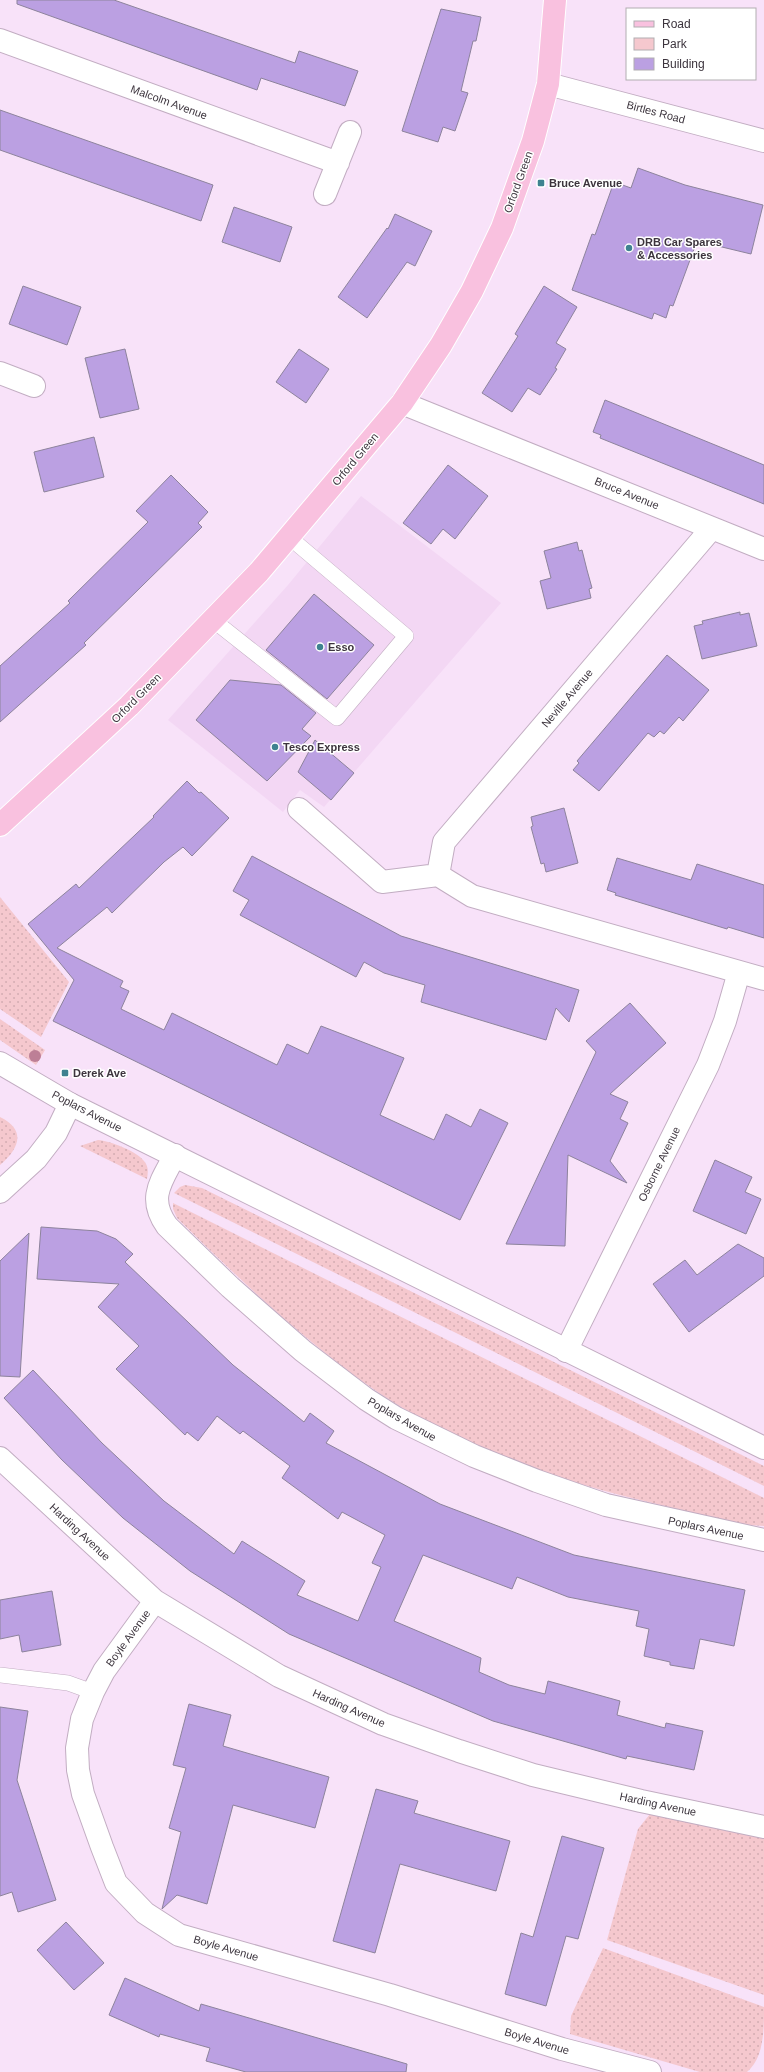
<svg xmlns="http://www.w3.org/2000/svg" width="764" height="2072" font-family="Arial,sans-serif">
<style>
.built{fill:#f3d7f4}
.green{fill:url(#green-dots)}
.building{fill:#bba0e2;stroke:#8d839c}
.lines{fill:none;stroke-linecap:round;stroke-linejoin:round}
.lane-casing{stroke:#c2adc2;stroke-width:16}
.street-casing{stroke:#c2adc2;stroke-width:24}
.secondary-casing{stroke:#c2adc2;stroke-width:24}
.primary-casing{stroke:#fff;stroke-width:24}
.lane{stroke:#fff;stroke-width:15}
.street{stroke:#fff;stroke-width:22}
.secondary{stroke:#fff;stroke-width:22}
.primary{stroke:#f9c1df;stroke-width:22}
.tree{fill:#bd7f96}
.poi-dot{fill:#3e8290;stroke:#fff;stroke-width:1.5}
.labels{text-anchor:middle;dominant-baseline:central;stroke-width:3;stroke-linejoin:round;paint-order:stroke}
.street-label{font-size:11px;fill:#3c343d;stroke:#fff}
.poi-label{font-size:11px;font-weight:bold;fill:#3c343d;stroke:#fff;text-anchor:start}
</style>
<defs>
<pattern id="green-dots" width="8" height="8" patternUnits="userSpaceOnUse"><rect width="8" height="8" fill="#f5c8ce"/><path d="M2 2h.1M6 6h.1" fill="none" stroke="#d3acb2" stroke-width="1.8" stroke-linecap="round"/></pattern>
</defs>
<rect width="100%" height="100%" fill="#f8e2f9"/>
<path class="built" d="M 361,496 L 501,603 L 324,807 L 300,790 L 283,812 L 168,720 L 288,585 Z"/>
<path class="green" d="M 0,897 L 69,982 L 41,1037 L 0,1009 Z
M 0,1019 L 45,1050 L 36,1065 L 0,1040 Z
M 0,1117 C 27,1130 19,1149 0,1165 Z
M 98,1140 C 110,1141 137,1151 144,1161 C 149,1167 148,1172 147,1179 L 80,1146 Z
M 185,1185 L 202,1188 L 764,1466 L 764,1486 L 174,1193 L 180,1187 Z
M 173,1203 L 764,1498 L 764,1526 C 729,1525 692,1512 657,1504 C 562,1483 449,1443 369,1386 C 300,1337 238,1278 177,1218 L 173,1209 Z
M 650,1814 L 764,1837 L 764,1995 L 607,1940 L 638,1829 Z
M 603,1948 L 764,2007 C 764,2030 764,2058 747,2072 L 700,2072 L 570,2034 L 571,2016 Z"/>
<path class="building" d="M 17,0 L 114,0 L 295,63 L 299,51 L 358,71 L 345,106 L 261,78 L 257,90 L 17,4 Z
M 441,9 L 481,17 L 476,41 L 473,41 L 461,91 L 468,93 L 455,131 L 443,127 L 438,142 L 402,131 Z
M 0,110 L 213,185 L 201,221 L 0,150 Z
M 638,168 L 685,185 L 763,205 L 751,254 L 697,241 L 673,306 L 670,305 L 666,318 L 654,313 L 652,319 L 572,290 L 592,234 L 595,235 L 614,182 L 631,188 Z
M 234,207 L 292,227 L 280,262 L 222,242 Z
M 395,214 L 432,231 L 415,266 L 407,262 L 367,318 L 338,297 L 387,228 L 388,229 Z
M 23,286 L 81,307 L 67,345 L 9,324 Z
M 544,286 L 577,307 L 556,343 L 566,349 L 555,368 L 557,369 L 540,395 L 528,388 L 512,412 L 482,393 L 518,336 L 515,334 Z
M 125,349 L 139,409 L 100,418 L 85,358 Z
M 299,349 L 329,369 L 306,403 L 276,382 Z
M 605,400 L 764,465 L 764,504 L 600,438 L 601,435 L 593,432 Z
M 94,437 L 104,477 L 44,492 L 34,452 Z
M 448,465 L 488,496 L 455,539 L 443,529 L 431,544 L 403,523 Z
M 171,475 L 208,512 L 198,523 L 202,527 L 84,643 L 86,645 L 0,722 L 0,666 L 70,603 L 68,601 L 148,522 L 136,511 Z
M 577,542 L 579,551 L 582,550 L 587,570 L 592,588 L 589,589 L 591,598 L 547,609 L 540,581 L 551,578 L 544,551 Z
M 314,594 L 374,645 L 327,699 L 266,650 Z
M 740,612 L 740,615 L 749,613 L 757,646 L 702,659 L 694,626 L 703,624 L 702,621 Z
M 667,655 L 709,690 L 683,721 L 679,717 L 664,734 L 660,731 L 654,737 L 648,733 L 599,791 L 573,770 L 579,763 L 577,761 Z
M 230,680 L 281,685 L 316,713 L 302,729 L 311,736 L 267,781 L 196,720 Z
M 315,740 L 354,773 L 331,800 L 298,772 Z
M 187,781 L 199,793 L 201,792 L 229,818 L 192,856 L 183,847 L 164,862 L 112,913 L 107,907 L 57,948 L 123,981 L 120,987 L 129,991 L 121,1009 L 164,1030 L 172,1013 L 277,1065 L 287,1044 L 308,1054 L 321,1026 L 404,1058 L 380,1115 L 434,1140 L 446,1114 L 471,1127 L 480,1109 L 508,1123 L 460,1220 L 53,1021 L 74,980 L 28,924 L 76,884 L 79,888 L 154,817 L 153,816 Z
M 564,808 L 578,863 L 546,872 L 544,863 L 541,864 L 531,827 L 533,826 L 531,817 Z
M 252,856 L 401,936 L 579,990 L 569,1022 L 556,1008 L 546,1040 L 421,1002 L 425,985 L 384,973 L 364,962 L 356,977 L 240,915 L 249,900 L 233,891 Z
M 617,858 L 691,880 L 697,864 L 764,885 L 764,938 L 728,927 L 727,929 L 615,895 L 616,893 L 607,890 Z
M 630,1003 L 666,1043 L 610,1094 L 628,1102 L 620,1119 L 628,1123 L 610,1161 L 627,1183 L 568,1155 L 565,1246 L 506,1244 L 596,1052 L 586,1041 Z
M 715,1160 L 752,1177 L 745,1192 L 761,1199 L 746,1234 L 693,1211 Z
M 41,1227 L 97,1231 L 116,1239 L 133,1254 L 125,1262 L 233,1365 L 304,1422 L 310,1413 L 334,1431 L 326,1443 L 440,1504 L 574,1555 L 745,1590 L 734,1646 L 700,1639 L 694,1669 L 670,1665 L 670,1662 L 644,1656 L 649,1629 L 636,1626 L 639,1611 L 568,1597 L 517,1577 L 512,1589 L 423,1555 L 394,1621 L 481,1658 L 479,1672 L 509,1685 L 545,1694 L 548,1681 L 620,1701 L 617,1715 L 665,1728 L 666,1723 L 703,1731 L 694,1770 L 627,1756 L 626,1759 L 493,1721 L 289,1634 L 190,1571 L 123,1518 L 62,1460 L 4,1398 L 33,1370 L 102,1443 L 164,1501 L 234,1554 L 242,1541 L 305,1581 L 297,1595 L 358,1621 L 381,1567 L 372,1563 L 385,1535 L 342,1512 L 338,1519 L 282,1478 L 290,1466 L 243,1431 L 240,1434 L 217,1416 L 198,1441 L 187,1432 L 185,1435 L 116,1369 L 139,1346 L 98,1307 L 119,1284 L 37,1279 Z
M 29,1233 L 20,1377 L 0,1376 L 0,1261 Z
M 738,1244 L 764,1258 L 764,1276 L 689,1332 L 653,1284 L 685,1260 L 697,1275 Z
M 52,1591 L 61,1645 L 22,1652 L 19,1635 L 0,1639 L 0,1600 Z
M 189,1704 L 231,1715 L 223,1746 L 329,1777 L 315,1828 L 233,1805 L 207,1904 L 177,1895 L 162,1909 L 181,1832 L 169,1828 L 186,1768 L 173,1765 Z
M 0,1707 L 28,1711 L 17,1780 L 56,1900 L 18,1912 L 12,1892 L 0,1896 Z
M 376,1789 L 418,1801 L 414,1813 L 510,1841 L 496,1891 L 400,1864 L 375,1953 L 333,1941 Z
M 562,1836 L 604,1848 L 578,1939 L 566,1936 L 546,2006 L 505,1994 L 521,1933 L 533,1937 Z
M 66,1922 L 104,1963 L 74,1990 L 37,1950 Z
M 125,1978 L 199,2011 L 201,2004 L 407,2064 L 406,2072 L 246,2072 L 206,2061 L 210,2048 L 160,2034 L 159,2037 L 109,2015 Z"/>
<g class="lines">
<g class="lane-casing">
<path id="lane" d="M 213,620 L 337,718 L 406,636 L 289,537
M 0,1675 L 68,1683 L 93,1692"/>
</g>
<g class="street-casing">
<path id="street" d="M 0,40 L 338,163
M 548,84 L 764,141
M 325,194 L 350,132
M 0,373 L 34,386
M 402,403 L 764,549
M 712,528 L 444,842 L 438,875 L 472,896 L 764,979
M 299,809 L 382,882 L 438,875
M 175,1155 C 161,1182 147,1198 167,1226 L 230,1287 L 303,1351 L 366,1399 L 396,1418 L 474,1456 L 537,1481 L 606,1505 L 764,1540
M 0,1192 L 36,1159 L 56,1133 L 70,1104
M 566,1351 L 708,1065 L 725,1021 L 739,972
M 0,1458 L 155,1601 L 279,1676 L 383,1724 L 459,1751 L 533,1775 L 641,1801 L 764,1827
M 155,1601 L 104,1671 L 93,1692 L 82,1719 L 77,1748 L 78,1770 L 83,1794 L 102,1847 L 116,1883 L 145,1913 L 179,1935 L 390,1995 L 562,2049 L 650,2072"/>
</g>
<g class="secondary-casing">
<path id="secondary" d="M 0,1063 L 70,1104 L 764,1448"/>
</g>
<g class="primary-casing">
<path id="primary" d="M 0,825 L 129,706 L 259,572 L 402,403 L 441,345 L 472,291 L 502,228 L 533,141 L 548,84 L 555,0"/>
</g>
<use href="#lane" class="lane"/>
<use href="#street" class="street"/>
<use href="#secondary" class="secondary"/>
<use href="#primary" class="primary"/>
</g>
<circle class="tree" cx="35" cy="1056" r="6"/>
<g class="poi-dot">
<rect x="537" y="179" width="8" height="8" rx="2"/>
<circle cx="629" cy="248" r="4"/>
<circle cx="320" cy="647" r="4"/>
<circle cx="275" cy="747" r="4"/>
<rect x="61" y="1069" width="8" height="8" rx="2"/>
</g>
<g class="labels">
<g class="street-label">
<text transform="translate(169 102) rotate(20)">Malcolm Avenue</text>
<text transform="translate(656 112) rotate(15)">Birtles Road</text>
<text transform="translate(518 182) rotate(-70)">Orford Green</text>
<text transform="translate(355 459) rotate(-50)">Orford Green</text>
<text transform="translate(627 493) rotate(22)">Bruce Avenue</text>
<text transform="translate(136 698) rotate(-45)">Orford Green</text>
<text transform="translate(567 698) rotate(-50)">Neville Avenue</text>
<text transform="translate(87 1111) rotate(27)">Poplars Avenue</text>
<text transform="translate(659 1164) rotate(-64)">Osborne Avenue</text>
<text transform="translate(402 1419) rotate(30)">Poplars Avenue</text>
<text transform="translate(706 1528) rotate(12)">Poplars Avenue</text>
<text transform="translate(80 1532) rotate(43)">Harding Avenue</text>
<text transform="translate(128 1638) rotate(-54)">Boyle Avenue</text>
<text transform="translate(349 1708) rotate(24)">Harding Avenue</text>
<text transform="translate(658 1804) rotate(12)">Harding Avenue</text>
<text transform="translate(226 1948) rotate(16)">Boyle Avenue</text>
<text transform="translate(537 2041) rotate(17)">Boyle Avenue</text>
</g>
<g class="poi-label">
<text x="549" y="183">Bruce Avenue</text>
<text x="637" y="242">DRB Car Spares<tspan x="637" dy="13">&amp; Accessories</tspan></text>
<text x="328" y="647">Esso</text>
<text x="283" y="747">Tesco Express</text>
<text x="73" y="1073">Derek Ave</text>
</g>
</g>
<rect x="626" y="8" width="130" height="72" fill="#ffffff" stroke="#b1aeb1"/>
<rect x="634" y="21" width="20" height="6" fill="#f9c1df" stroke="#b1aeb1"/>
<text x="662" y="28" font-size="12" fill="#3c343d">Road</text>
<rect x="634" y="38" width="20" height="12" fill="#f5c8ce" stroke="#b1aeb1"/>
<text x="662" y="48" font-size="12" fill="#3c343d">Park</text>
<rect x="634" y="58" width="20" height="12" fill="#bba0e2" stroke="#b1aeb1"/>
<text x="662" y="68" font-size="12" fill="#3c343d">Building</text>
</svg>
